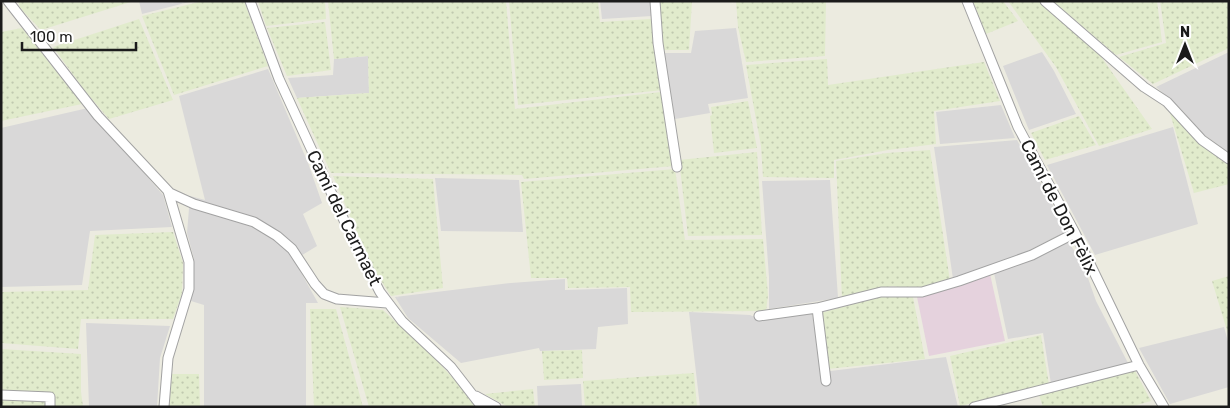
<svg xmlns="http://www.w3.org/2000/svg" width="1230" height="408" font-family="Rubik,sans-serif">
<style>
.residential{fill:#d9d8d8}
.industrial{fill:#e5d2dd}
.farmland{fill:url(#farmland-dots)}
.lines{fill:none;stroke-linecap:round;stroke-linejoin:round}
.minor-casing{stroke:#a2a2a2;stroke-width:11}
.minor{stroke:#fff;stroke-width:9}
.labels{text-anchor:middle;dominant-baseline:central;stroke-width:4.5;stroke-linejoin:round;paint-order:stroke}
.street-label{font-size:18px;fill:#1b1b1b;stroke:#fff}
</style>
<defs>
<pattern id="farmland-dots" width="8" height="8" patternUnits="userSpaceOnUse" patternTransform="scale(1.25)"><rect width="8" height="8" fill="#e1ebcc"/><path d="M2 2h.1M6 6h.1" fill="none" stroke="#c0c9af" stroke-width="1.8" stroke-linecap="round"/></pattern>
</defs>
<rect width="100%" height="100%" fill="#ecebe0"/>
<path class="residential" d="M 139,1 L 189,1 L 189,2 L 142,14 Z
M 600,1 L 652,1 L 652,16 L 602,19 Z
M 736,28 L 748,98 L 708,104 L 710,113 L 675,119 L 664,53 L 691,53 L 695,31 Z
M 1042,52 L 1054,71 L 1076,114 L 1029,130 L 1003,66 Z
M 1229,52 L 1229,150 L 1227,151 L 1203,134 L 1180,108 L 1156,87 Z
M 368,56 L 369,93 L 297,98 L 288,78 L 333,75 L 334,59 Z
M 268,69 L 308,163 L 322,203 L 303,214 L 317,246 L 294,260 L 318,303 L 306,303 L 306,407 L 204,407 L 204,305 L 191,301 L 194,259 L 187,233 L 190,196 L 205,200 L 179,96 Z
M 1001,105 L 1015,138 L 940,144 L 936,112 Z
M 88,108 L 163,195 L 172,227 L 90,231 L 82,285 L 1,287 L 1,128 Z
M 1173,127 L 1198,224 L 1095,255 L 1047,165 Z
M 1017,140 L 1067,231 L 1024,253 L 953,279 L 934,147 Z
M 435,178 L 519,180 L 523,232 L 441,231 Z
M 830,180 L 838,298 L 769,309 L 769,277 L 762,181 Z
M 1068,242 L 1082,261 L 1096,301 L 1128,363 L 1051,384 L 1043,333 L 1008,339 L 994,273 L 1038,257 Z
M 565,279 L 565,290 L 627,288 L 628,324 L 598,327 L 596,349 L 540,351 L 539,348 L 461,363 L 408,318 L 395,297 L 511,283 Z
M 689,312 L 750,315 L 761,320 L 812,313 L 822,372 L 946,357 L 958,407 L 700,407 Z
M 86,323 L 170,326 L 160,358 L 157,407 L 89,407 Z
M 1224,327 L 1229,345 L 1229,387 L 1170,404 L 1139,348 Z
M 581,384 L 582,407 L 538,407 L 537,386 Z"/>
<path class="industrial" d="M 990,274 L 1005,341 L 929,356 L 917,297 L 952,288 Z"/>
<path class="farmland" d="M 18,1 L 134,1 L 41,30 L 20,8 Z
M 203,1 L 244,1 L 268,66 L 174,95 L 142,16 Z
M 258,1 L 325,1 L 326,19 L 266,26 Z
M 328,1 L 506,1 L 515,109 L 661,92 L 674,166 L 524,179 L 522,175 L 331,173 L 297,98 L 369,93 L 368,56 L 334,59 Z
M 509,1 L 598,1 L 600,22 L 651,19 L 663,90 L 518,105 Z
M 658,1 L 692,1 L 689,50 L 661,50 Z
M 736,1 L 826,1 L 825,56 L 746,62 L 738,27 Z
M 973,1 L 1003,1 L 1018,21 L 986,34 Z
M 1008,1 L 1040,1 L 1097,51 L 1152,129 L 1099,146 L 1056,67 Z
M 1053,1 L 1157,1 L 1162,42 L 1116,55 Z
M 1160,1 L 1229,1 L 1229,48 L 1153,84 L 1119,57 L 1166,43 Z
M 139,19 L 173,100 L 109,119 L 85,91 L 53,47 Z
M 325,22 L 331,70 L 287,76 L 267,28 Z
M 22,28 L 82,104 L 1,121 L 1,32 Z
M 827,59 L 828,85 L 984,62 L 1000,101 L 934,111 L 936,144 L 888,150 L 834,160 L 834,178 L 763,177 L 761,146 L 746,65 Z
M 748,101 L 757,148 L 714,153 L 710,116 L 712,115 L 711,107 Z
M 1169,110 L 1196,141 L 1229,163 L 1229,184 L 1194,193 Z
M 1079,116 L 1096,145 L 1045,160 L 1031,133 Z
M 930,150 L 950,281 L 915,289 L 892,286 L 842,299 L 836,161 L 887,153 Z
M 757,152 L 762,235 L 688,236 L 679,160 Z
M 675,169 L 685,240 L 763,239 L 768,295 L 766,311 L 631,312 L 630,287 L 568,288 L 567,278 L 531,278 L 521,182 Z
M 333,176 L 433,179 L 443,288 L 391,296 L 371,265 Z
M 173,232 L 183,263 L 182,293 L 173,319 L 81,319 L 78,349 L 1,343 L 1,292 L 88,290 L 95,235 Z
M 1229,276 L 1229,337 L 1212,281 Z
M 883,296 L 913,297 L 925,359 L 827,369 L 821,313 Z
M 340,307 L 383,310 L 436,360 L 464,390 L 475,407 L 369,407 Z
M 310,309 L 336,309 L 363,407 L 314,407 Z
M 1041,335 L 1049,385 L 960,406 L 950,356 Z
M 1,349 L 81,354 L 81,392 L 83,407 L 1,407 Z
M 582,350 L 583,378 L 544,380 L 542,351 Z
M 1134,369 L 1151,401 L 1130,407 L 1043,407 L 1039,395 Z
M 694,373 L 697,407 L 585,407 L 583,381 Z
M 172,374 L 199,374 L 200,407 L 169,407 Z
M 533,389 L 535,407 L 508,407 L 485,394 Z"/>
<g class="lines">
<g class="minor-casing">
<path id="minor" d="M 8,1 L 98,116 L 170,193 L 194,204 L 254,222 L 277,236 L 292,249 L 315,284 L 324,294 L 337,299 L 387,303
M 250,1 L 279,79 L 354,242 L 380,292 L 402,321 L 451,367 L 482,407
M 655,1 L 658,43 L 677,167
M 967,1 L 1018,127 L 1075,233 L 1139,365 L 1164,407
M 1045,1 L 1144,87 L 1167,102 L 1202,140 L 1229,159
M 817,308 L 826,381
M 759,316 L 817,308 L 881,292 L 922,292 L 959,281 L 1032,255 L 1075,233
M 1,395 L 50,397 L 50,407
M 476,396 L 496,407
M 164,407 L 168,358 L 189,289 L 189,262 L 168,191
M 974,407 L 1139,365"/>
</g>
<use href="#minor" class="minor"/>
</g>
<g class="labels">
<g class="street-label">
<text transform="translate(1059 207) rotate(63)">Camí de Don Fèlix</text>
<text transform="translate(344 218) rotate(64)">Camí del Carmaet</text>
</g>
</g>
<rect width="1230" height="408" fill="none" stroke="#1b1b1b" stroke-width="5"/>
<g transform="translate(1185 45)" stroke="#ffffff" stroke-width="4" paint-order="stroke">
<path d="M0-4L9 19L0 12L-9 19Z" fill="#1b1b1b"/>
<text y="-8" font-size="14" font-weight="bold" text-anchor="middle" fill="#1b1b1b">N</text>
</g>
<path d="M22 42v8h114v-8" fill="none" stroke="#1b1b1b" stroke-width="2.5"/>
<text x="30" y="42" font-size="15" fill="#1b1b1b" stroke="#ffffff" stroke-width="4" paint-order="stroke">100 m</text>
</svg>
